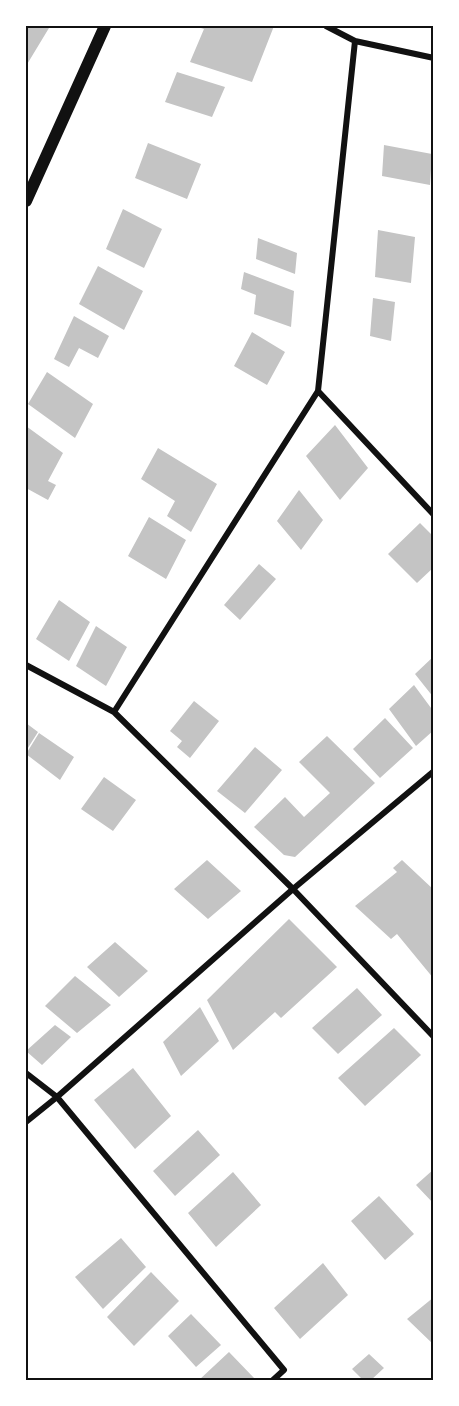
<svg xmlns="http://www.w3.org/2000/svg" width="459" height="1406" font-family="'Zilla Slab',serif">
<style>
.building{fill:#c4c4c4}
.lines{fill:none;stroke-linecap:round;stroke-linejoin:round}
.minor{stroke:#111;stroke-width:6}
.secondary{stroke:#111;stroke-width:12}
.neatline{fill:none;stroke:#111;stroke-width:2}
</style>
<rect width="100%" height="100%" fill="#fff"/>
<path class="building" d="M 26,26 L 46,26 L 49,28 L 26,66 Z
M 195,26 L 274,26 L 252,82 L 190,62 L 204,29 Z
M 177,72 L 225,87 L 212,117 L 165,102 Z
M 148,143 L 201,164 L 187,199 L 135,178 Z
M 384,145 L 432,154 L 430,185 L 382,176 Z
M 123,209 L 162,229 L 144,268 L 106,249 Z
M 378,230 L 415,237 L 411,283 L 375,277 Z
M 258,238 L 297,253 L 295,274 L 256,259 Z
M 98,266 L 143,291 L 124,330 L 79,304 Z
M 244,272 L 294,291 L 291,327 L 254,314 L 256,295 L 241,289 Z
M 373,298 L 395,302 L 391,341 L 370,336 Z
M 74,316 L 109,336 L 98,358 L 79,348 L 69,367 L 54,359 Z
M 252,332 L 285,352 L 267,385 L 234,366 Z
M 47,372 L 93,404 L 75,438 L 28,404 Z
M 335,425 L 368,468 L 340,500 L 306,456 Z
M 26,426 L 63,453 L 48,481 L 56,485 L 48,500 L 26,488 Z
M 158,448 L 217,484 L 191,532 L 167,516 L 175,501 L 141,479 Z
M 299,490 L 323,520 L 301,550 L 277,521 Z
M 149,517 L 186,540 L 166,579 L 128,556 Z
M 420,523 L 434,537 L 434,567 L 417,583 L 388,554 Z
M 259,564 L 276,579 L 240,620 L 224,605 Z
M 59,600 L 90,622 L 69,661 L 36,639 Z
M 96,626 L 127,647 L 106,686 L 76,666 Z
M 434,656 L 434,698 L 415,674 Z
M 414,685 L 434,712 L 434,730 L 416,746 L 389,709 Z
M 194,701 L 219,721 L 190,758 L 177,747 L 182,741 L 170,731 Z
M 385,718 L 413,748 L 380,778 L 353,749 Z
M 26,723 L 38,732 L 26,751 Z
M 39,733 L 74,757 L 60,780 L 26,754 Z
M 327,736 L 375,783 L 295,857 L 284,855 L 254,827 L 285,797 L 304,817 L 330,793 L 299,762 Z
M 255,747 L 282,770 L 245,813 L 217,791 Z
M 104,777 L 136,800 L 113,831 L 81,809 Z
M 207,860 L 241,891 L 208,919 L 174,889 Z
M 402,860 L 434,890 L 434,979 L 397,934 L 391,939 L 355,906 L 397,872 L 393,868 Z
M 289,919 L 337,967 L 281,1018 L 275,1012 L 233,1050 L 207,1000 Z
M 115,942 L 148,971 L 119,997 L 87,967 Z
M 75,976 L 111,1005 L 77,1033 L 45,1006 Z
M 357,988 L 382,1015 L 338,1054 L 312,1028 Z
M 200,1007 L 219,1041 L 181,1076 L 163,1042 Z
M 55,1025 L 71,1037 L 42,1065 L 26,1051 Z
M 394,1028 L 421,1055 L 365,1106 L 338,1078 Z
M 133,1068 L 171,1116 L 135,1149 L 94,1100 Z
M 198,1130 L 220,1155 L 175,1196 L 153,1171 Z
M 434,1169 L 434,1204 L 416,1185 Z
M 233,1172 L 261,1205 L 216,1247 L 188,1213 Z
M 379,1196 L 414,1234 L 385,1260 L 351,1221 Z
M 121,1238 L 146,1267 L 103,1309 L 75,1277 Z
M 323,1263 L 348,1295 L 300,1339 L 274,1308 Z
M 151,1272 L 179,1301 L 134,1346 L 107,1317 Z
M 434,1297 L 434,1345 L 407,1319 Z
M 191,1314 L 221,1345 L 196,1367 L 168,1336 Z
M 229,1352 L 255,1379 L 253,1380 L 199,1380 Z
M 369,1354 L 384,1368 L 371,1380 L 363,1380 L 352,1369 Z"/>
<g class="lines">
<path class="minor" d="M 326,26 L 355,41 L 434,58
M 318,391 L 434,515
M 26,665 L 114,712 L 293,889 L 434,1037
M 114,712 L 318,391 L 355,41
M 26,1073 L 57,1097 L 284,1370 L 273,1380
M 26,1122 L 57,1097 L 293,889 L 434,771"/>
<path class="secondary" d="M 26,201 L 105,26"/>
</g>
<rect width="459" height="1406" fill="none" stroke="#ffffff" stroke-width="54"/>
<rect x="27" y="27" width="405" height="1352" class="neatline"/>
</svg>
